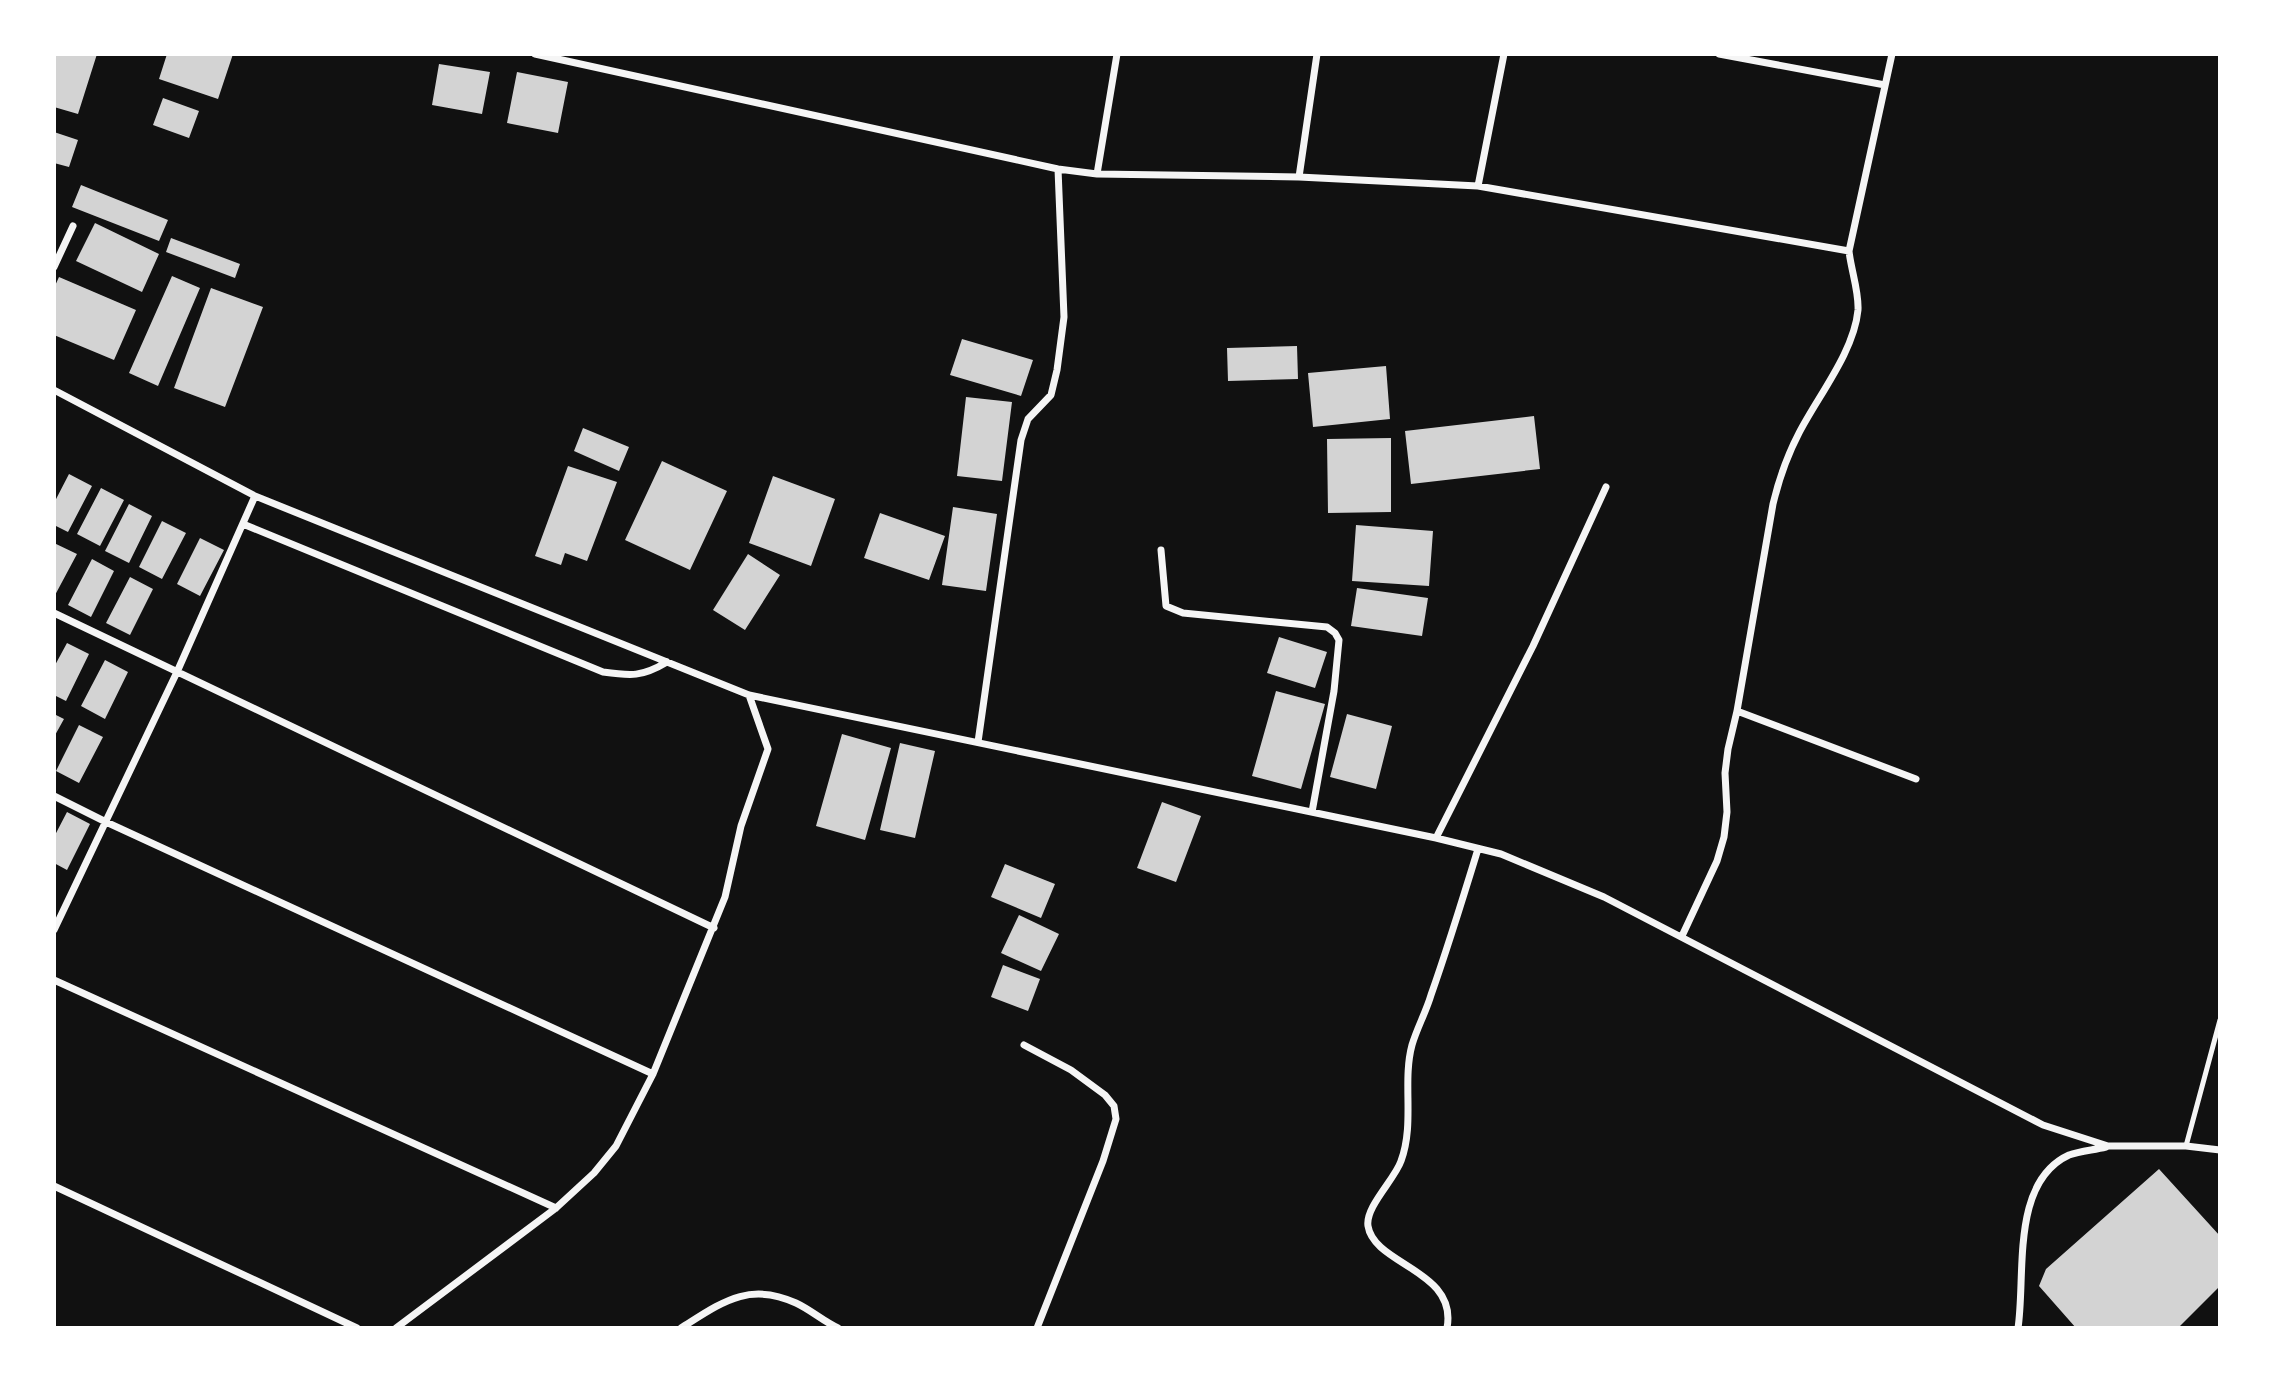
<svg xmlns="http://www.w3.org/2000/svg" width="2274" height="1382" font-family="'DejaVu Sans',sans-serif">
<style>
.building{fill:#d3d3d3}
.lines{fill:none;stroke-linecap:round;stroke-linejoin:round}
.service{stroke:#f5f5f5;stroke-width:5}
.minor{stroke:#f5f5f5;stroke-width:7}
</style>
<rect width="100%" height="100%" fill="#111"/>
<path class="building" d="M 54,54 L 97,54 L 78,114 L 54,107 Z
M 167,54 L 233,54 L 218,99 L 159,79 Z
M 439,64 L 490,72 L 482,114 L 432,105 Z
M 517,72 L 568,82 L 558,133 L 507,123 Z
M 163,98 L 199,111 L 189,138 L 153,125 Z
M 54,132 L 78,140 L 69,167 L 54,163 Z
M 81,185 L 168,220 L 159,241 L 72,207 Z
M 95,223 L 159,254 L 142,292 L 76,261 Z
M 171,238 L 240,264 L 235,278 L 166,252 Z
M 172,276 L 200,288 L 158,386 L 129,373 Z
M 59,277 L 136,310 L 114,360 L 54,335 L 54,288 Z
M 211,288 L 263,307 L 225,407 L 174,388 Z
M 962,339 L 1033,360 L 1021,396 L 950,375 Z
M 1297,346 L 1298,379 L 1228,381 L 1227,348 Z
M 1386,366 L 1390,419 L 1313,427 L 1308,373 Z
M 966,397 L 1012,402 L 1002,481 L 957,476 Z
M 1534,416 L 1540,469 L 1411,484 L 1405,431 Z
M 583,428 L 629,447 L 619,471 L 574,451 Z
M 1391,438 L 1391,512 L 1328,513 L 1327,439 Z
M 662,461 L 727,491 L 690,570 L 625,540 Z
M 568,466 L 617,482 L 587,561 L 565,553 L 561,565 L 535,556 Z
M 69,474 L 92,486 L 68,532 L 54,525 L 54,503 Z
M 773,476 L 835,499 L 811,566 L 749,543 Z
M 101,488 L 124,500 L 100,546 L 77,534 Z
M 129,504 L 152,516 L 129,563 L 105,551 Z
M 953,507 L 997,514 L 986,591 L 942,585 Z
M 880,513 L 945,536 L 929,580 L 864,558 Z
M 162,521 L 186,533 L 162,579 L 139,567 Z
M 1356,525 L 1433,531 L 1429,586 L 1352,581 Z
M 200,538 L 224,550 L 200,596 L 177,584 Z
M 54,543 L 77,554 L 54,597 Z
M 748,554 L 780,575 L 745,630 L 713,610 Z
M 92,559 L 114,571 L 91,617 L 68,605 Z
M 130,577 L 153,589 L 130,635 L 106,623 Z
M 1357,588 L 1428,598 L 1422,636 L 1351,626 Z
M 1279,637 L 1327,652 L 1315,688 L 1267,673 Z
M 67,643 L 89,654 L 66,701 L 54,695 L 54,667 Z
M 105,660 L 128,672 L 105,719 L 81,706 Z
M 1276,691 L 1325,704 L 1301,789 L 1252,776 Z
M 54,714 L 64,719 L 54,737 Z
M 1347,714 L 1392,726 L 1376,789 L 1330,777 Z
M 79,725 L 103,737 L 79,783 L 56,771 Z
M 842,734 L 891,748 L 865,840 L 816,826 Z
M 900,743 L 935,751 L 915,838 L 880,830 Z
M 1162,802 L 1201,816 L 1176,882 L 1137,868 Z
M 67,812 L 90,824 L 67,870 L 54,863 L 54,837 Z
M 1005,864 L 1055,884 L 1041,918 L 991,897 Z
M 1019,915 L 1059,934 L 1041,971 L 1001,953 Z
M 1003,965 L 1040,979 L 1028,1011 L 991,997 Z
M 2159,1169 L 2220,1236 L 2220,1286 L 2178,1328 L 2076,1328 L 2039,1286 L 2046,1269 Z"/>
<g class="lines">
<path class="service" d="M 2186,1146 L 2220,1020"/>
<path class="minor" d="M 535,54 L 1058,169 L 1097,174 L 1299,177 L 1478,186 L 1849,251 L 1892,54
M 1719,54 L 1885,85
M 1097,174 L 1117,54
M 1299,177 L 1317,54
M 1478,186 L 1504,54
M 54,267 L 73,226
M 54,390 L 255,496 L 749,695 L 1436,838 L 1501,854 L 1604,897 L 2043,1125 L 2108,1146 L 2186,1146 L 2220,1150
M 243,524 L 603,672 C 631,676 642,677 667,662
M 1161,550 L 1166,606 L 1183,613 L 1327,627 L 1335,633 L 1339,640 L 1334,691 L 1312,812
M 54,613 L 714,928
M 1737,711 L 1916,779
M 978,742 L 1021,440 L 1028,419 L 1051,395 L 1057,370 L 1064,317 L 1058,169
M 54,796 L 106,822 L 653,1074
M 1436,838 L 1533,646 L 1606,487
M 54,930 L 177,672 L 255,496
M 1682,936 L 1717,861 L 1724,837 L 1727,812 L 1725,773 L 1728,749 L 1737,711 L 1773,504 C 1779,479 1787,456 1799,433 C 1818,396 1854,352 1858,310 C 1859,291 1851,270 1849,251
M 54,980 L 556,1208
M 1024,1045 L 1071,1070 L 1105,1095 L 1114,1106 L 1116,1119 L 1103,1161 L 1037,1328
M 54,1186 L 357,1328
M 396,1328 L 556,1208 L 594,1173 L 616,1146 L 653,1074 L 725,897 L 741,826 L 768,749 L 749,695
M 681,1328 C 721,1303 748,1281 796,1303 C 811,1310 823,1321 838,1328
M 1447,1328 C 1458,1270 1374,1265 1368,1226 C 1365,1207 1395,1179 1401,1161 C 1415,1123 1402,1082 1412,1045 C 1417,1028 1426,1012 1431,995 C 1448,947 1463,898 1478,849
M 2018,1328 C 2026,1276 2010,1182 2069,1155 C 2080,1151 2094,1150 2106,1147"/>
</g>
<rect width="2274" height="1382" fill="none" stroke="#ffffff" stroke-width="112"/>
</svg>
